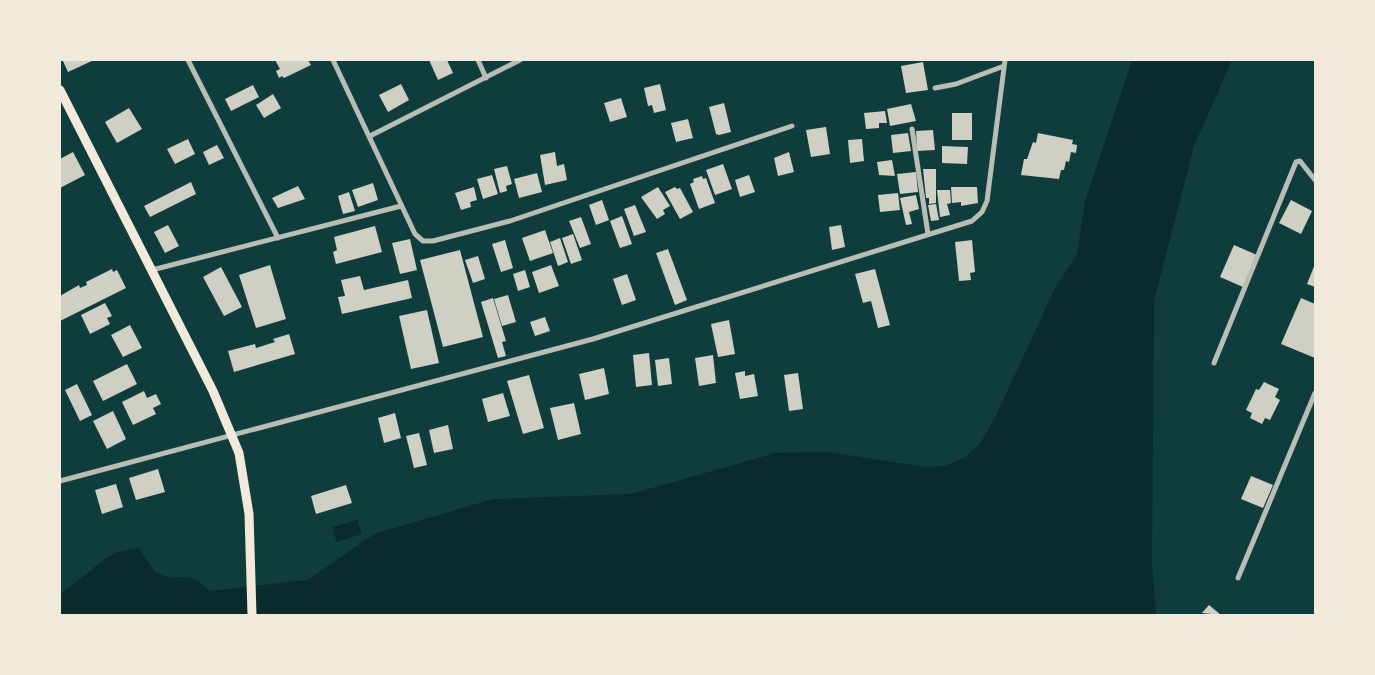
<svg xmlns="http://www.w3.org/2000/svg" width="1375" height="675" font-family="Inter,sans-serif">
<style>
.water{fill:#0a2a2b}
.building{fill:#cfcfc3}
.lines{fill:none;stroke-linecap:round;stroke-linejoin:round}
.minor{stroke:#b8beb3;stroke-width:5}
.secondary{stroke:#f1e9da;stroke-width:9}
</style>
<rect width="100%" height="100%" fill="#0f3d3e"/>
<path class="water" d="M 1132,60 L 1232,60 L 1194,146 L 1154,301 L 1152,566 L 1156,615 L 60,615 L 60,595 L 102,561 L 117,552 L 139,548 L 156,573 L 171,578 L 182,577 L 196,579 L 210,591 L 308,580 L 374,534 L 493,499 L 631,494 L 775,453 L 828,452 L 925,467 L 945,466 L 965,457 L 981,442 L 995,418 L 1054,290 L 1077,254 L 1085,201 Z
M 357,520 L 362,534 L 336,542 L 333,527 Z"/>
<path class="building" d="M 64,60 L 94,60 L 68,72 L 63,61 Z
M 275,60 L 308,60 L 311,65 L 284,78 L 282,76 L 279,78 L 276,71 L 280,69 Z
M 429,60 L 447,60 L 453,73 L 438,80 Z
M 923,62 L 928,90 L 906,93 L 901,66 Z
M 401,84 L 409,100 L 388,112 L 379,95 Z
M 660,84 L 666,110 L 654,113 L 652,105 L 648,106 L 644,88 Z
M 253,85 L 259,97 L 231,111 L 225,99 Z
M 273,94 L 281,108 L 264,118 L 256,105 Z
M 621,98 L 627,117 L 610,122 L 604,103 Z
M 724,103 L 731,132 L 719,135 L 716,134 L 709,107 Z
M 911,104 L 916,121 L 890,126 L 887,109 Z
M 129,108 L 142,129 L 117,143 L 105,122 Z
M 885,111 L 887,123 L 879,123 L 879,128 L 866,129 L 864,113 Z
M 952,113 L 972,113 L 972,140 L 952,140 Z
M 688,119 L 693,138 L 676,142 L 671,123 Z
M 826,127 L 830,154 L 811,157 L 806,130 Z
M 933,130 L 935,150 L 917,151 L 916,131 Z
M 908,133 L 911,151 L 893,153 L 891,135 Z
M 1038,133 L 1073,140 L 1072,144 L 1077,145 L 1076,153 L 1071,152 L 1069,162 L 1066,161 L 1064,170 L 1061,170 L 1059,179 L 1021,175 L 1024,159 L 1027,159 L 1033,142 L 1036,143 Z
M 188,139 L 195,154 L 175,164 L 167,149 Z
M 862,139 L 864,161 L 850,163 L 848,140 Z
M 217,145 L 224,158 L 209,165 L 203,152 Z
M 942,146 L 968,147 L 967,164 L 942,163 Z
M 73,152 L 85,175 L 60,188 L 60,159 Z
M 555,152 L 557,166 L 564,164 L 567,180 L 545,185 L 540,155 Z
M 789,152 L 794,172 L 778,176 L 774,158 Z
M 892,160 L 895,176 L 879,175 L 877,162 Z
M 723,164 L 732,189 L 715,195 L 706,170 Z
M 507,166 L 512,184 L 506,186 L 507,191 L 500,193 L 494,169 Z
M 923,169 L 936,169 L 936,203 L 929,204 L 929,198 L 926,198 Z
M 916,172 L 918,192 L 900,194 L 897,174 Z
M 537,173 L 542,192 L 519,198 L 514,179 Z
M 492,175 L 498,194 L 483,199 L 477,179 Z
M 749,175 L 755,192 L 740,197 L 735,180 Z
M 702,176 L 703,179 L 706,178 L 715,203 L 699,209 L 690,184 L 694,182 L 693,179 Z
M 191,182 L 196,194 L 150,217 L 144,206 Z
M 373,183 L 378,200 L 358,207 L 352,190 Z
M 298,186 L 305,199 L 278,208 L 272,198 Z
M 474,187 L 477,200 L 470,202 L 471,207 L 461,210 L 455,193 Z
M 658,187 L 670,206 L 663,210 L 665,214 L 657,219 L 641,197 Z
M 675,187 L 677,189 L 680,188 L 693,212 L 680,219 L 665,192 Z
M 951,187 L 977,187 L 978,203 L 961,206 L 961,202 L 952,203 Z
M 937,190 L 950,190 L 951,203 L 947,204 L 950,215 L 940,217 Z
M 349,192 L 355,211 L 343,214 L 338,196 Z
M 898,193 L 900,210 L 880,212 L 878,195 Z
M 916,195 L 919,209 L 909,212 L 912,224 L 906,225 L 900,198 Z
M 602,200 L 609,220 L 596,225 L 589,205 Z
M 1291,200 L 1312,211 L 1301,234 L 1279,223 Z
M 936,204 L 939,220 L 931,221 L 928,205 Z
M 635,205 L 646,232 L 634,236 L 624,209 Z
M 622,216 L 632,244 L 620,248 L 610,221 Z
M 581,217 L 591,244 L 580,248 L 569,221 Z
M 168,225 L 179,246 L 165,253 L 154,232 Z
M 841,225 L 845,247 L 832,250 L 829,227 Z
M 375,226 L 382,252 L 336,264 L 333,252 L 337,250 L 334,237 Z
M 545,230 L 553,253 L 530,261 L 522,238 Z
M 573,234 L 582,260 L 571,264 L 562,238 Z
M 560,238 L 568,262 L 558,266 L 550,242 Z
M 410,239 L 417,270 L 400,274 L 392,243 Z
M 505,240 L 513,268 L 501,272 L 492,244 Z
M 972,240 L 975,272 L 970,273 L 971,280 L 959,281 L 955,242 Z
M 1234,245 L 1257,255 L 1243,287 L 1220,277 Z
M 668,249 L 687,300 L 675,305 L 656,253 Z
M 460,250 L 483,337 L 443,347 L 420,260 Z
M 478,256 L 485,279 L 473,283 L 465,260 Z
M 1315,264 L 1315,287 L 1307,284 Z
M 270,265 L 286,319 L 256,328 L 239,275 Z
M 551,265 L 559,286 L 539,293 L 532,272 Z
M 221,267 L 242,307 L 224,316 L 203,277 Z
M 112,269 L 113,272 L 117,270 L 126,288 L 60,321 L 60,296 L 79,285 L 80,288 L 87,285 L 86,282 Z
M 875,269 L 890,325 L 878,328 L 871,301 L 863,303 L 855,274 Z
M 525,270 L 530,287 L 518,291 L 513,274 Z
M 627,274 L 636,300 L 622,305 L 613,279 Z
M 360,276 L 364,290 L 408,280 L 412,298 L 342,314 L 338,297 L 345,296 L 341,280 Z
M 508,295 L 516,322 L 502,326 L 494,299 Z
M 493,298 L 506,341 L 502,342 L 506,356 L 498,358 L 481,302 Z
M 1301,298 L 1315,304 L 1315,358 L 1281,344 Z
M 105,303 L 112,316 L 107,318 L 110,324 L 90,334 L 81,315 Z
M 427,310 L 439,363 L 411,369 L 399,316 Z
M 545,317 L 550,331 L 535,336 L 530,322 Z
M 729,320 L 735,354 L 718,357 L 711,324 Z
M 130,325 L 142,348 L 123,357 L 111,335 Z
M 289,334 L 295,354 L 234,372 L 228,351 L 255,344 L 256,348 L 275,342 L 273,339 Z
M 649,353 L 652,385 L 636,387 L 633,355 Z
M 713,355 L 716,383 L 699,386 L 695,358 Z
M 669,358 L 672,384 L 658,386 L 655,360 Z
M 127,364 L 137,384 L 103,401 L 93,381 Z
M 604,368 L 609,394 L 585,400 L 579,374 Z
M 745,371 L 745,376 L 754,374 L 758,396 L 740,399 L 735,373 Z
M 798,373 L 803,409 L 789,411 L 784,375 Z
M 529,375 L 544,428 L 523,434 L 507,381 Z
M 1264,382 L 1279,389 L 1275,397 L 1280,400 L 1270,420 L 1265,418 L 1262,424 L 1250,418 L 1252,413 L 1246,410 L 1256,389 L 1259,390 Z
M 77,384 L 92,415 L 80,421 L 65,390 Z
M 144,391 L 147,398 L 156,394 L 161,404 L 153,408 L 156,414 L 133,425 L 122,402 Z
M 503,393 L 510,416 L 488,422 L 482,399 Z
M 574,403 L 581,434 L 558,440 L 550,408 Z
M 113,411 L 126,439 L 107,449 L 93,421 Z
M 395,413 L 401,438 L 384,443 L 378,418 Z
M 448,425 L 453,449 L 434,453 L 429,430 Z
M 419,433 L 427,465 L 414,468 L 406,436 Z
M 158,469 L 165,492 L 136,500 L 129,478 Z
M 1251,476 L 1273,485 L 1263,508 L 1241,499 Z
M 116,484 L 123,507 L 102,514 L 95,490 Z
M 346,485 L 352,503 L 316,514 L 311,496 Z
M 1209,605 L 1221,615 L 1202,613 Z"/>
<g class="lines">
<path class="minor" d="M 188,60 L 278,238
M 333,60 L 415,234 L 423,241 L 433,241 L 510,221 L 792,126
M 478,60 L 486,78
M 935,88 L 956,84 L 1004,66
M 912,129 L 928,234
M 370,136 L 520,60
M 152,270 L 401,206
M 1214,363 L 1296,162 L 1300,161 L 1315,180
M 60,481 L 593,339 L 972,221 L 982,212 L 987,201 L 1005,60
M 1238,578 L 1315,393"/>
<path class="secondary" d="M 60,90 L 213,391 L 239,453 L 249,514 L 252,615"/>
</g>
<rect width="1375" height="675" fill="none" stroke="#f1e9da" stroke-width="122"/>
</svg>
